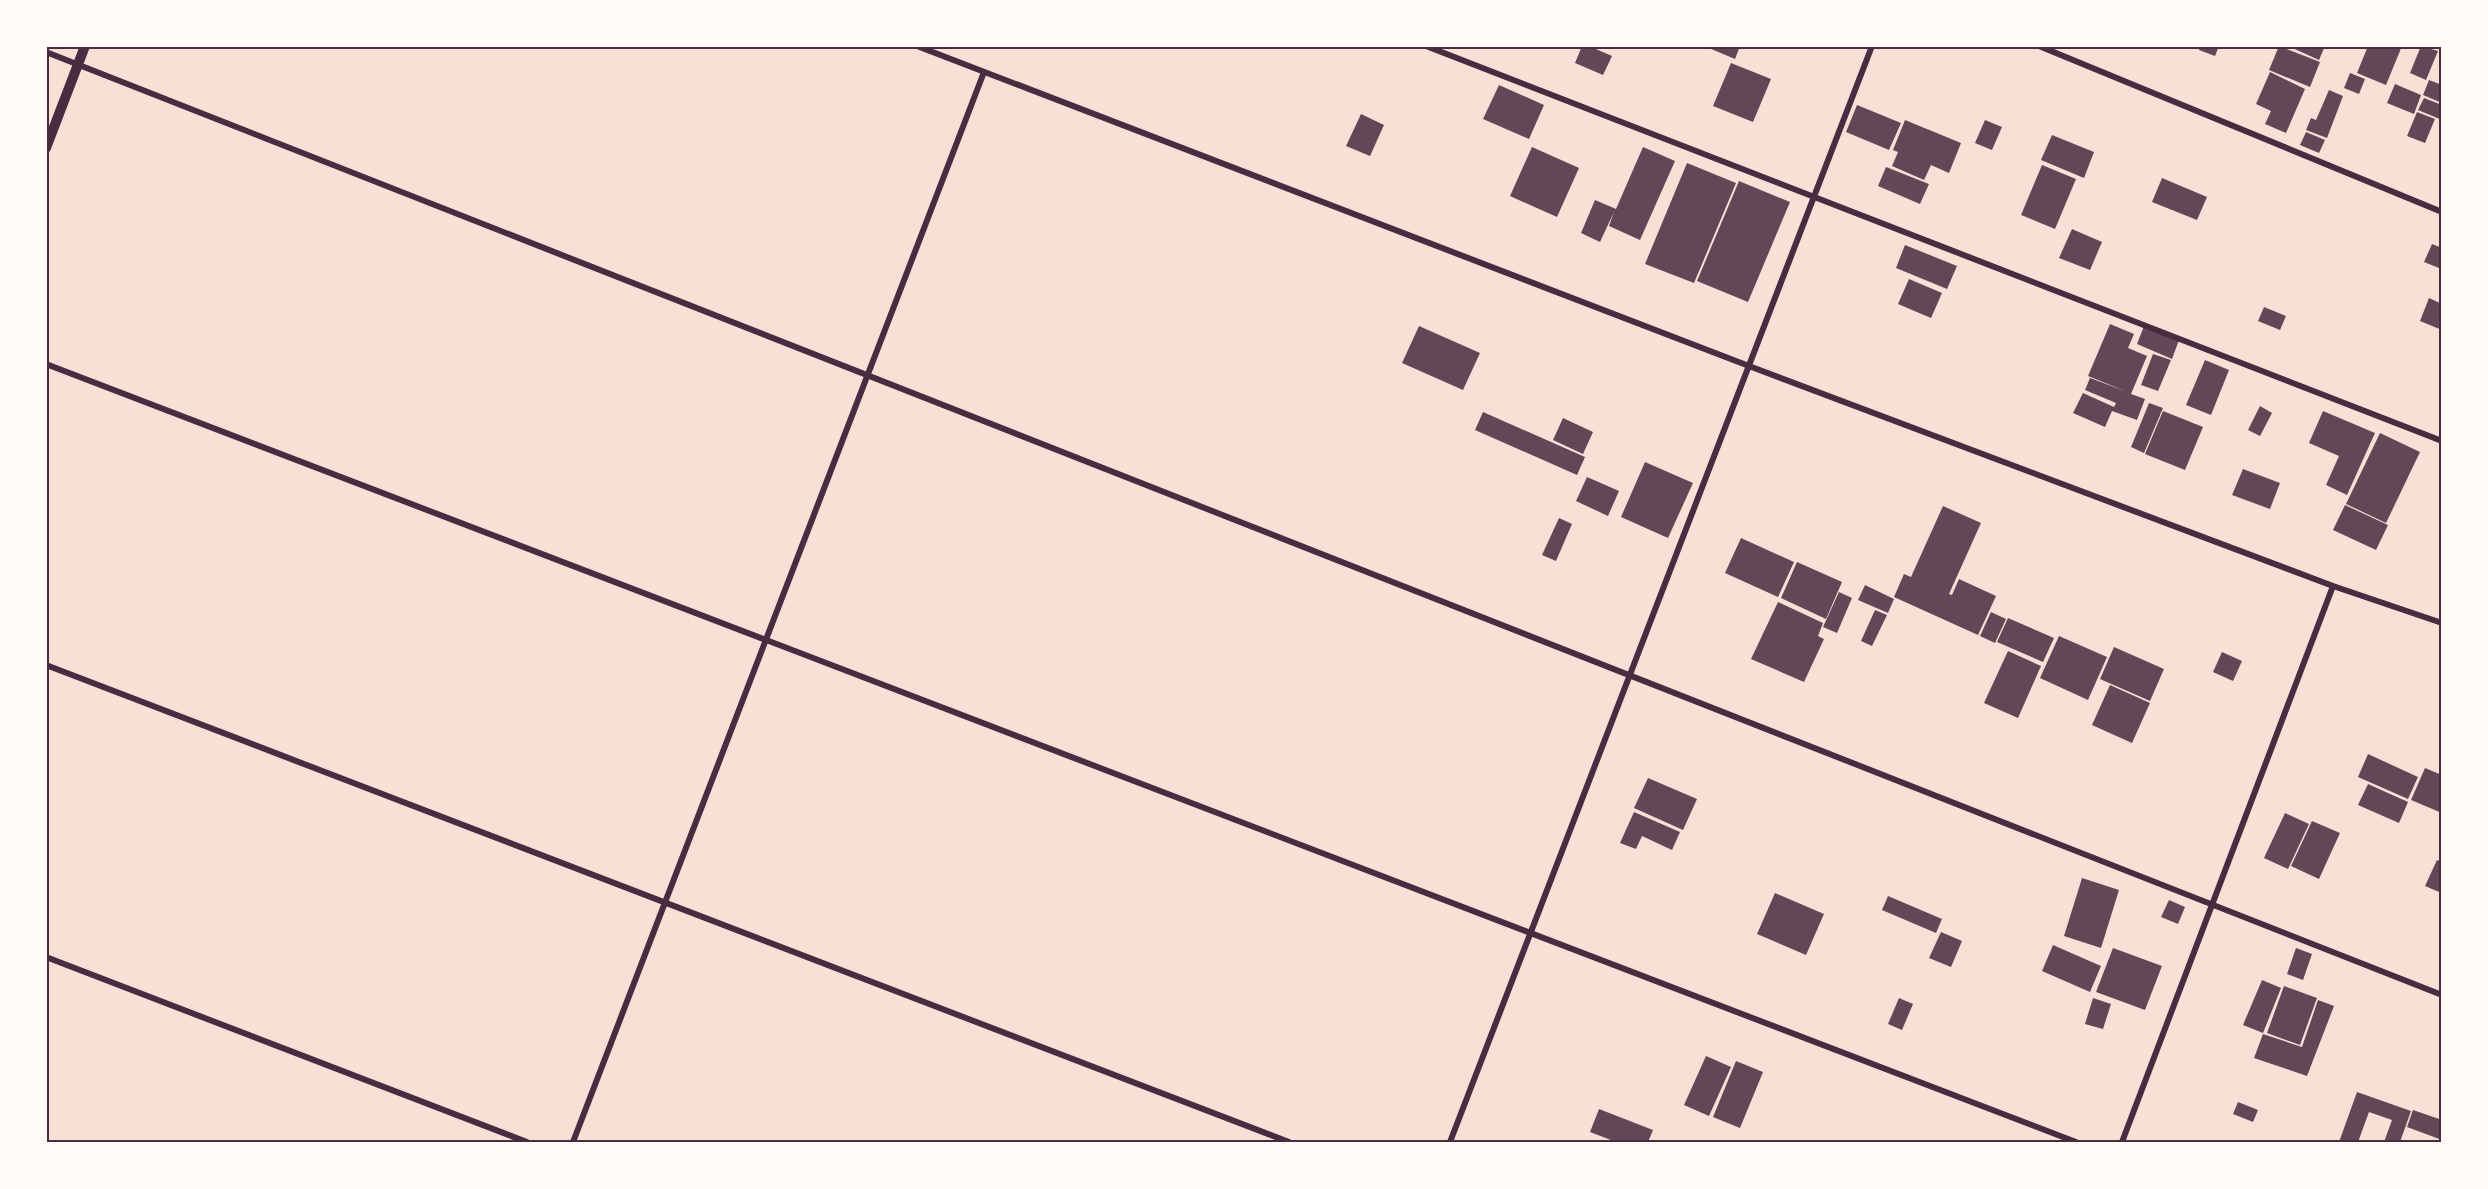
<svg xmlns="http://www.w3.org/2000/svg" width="2488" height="1189" font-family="Quicksand,sans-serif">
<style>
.building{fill:#644757}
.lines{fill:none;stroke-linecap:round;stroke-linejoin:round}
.minor{stroke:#4a2c40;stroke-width:6}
.tertiary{stroke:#4a2c40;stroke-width:10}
.neatline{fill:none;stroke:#4a2c40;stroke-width:2}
</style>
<rect width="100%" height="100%" fill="#f7e1d7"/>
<path class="building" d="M 1582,46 L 1589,46 L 1612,56 L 1603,75 L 1575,63 Z
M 1704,46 L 1740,46 L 1735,59 Z
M 2200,46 L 2219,46 L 2215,56 L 2199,50 Z
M 2279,46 L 2320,62 L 2310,87 L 2269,70 Z
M 2288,46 L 2325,46 L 2319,60 Z
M 2368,46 L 2402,46 L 2386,85 L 2357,73 Z
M 2421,46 L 2438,51 L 2426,80 L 2410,73 Z
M 1731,63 L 1771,79 L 1753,122 L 1713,106 Z
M 2270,72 L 2305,89 L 2286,133 L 2265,124 L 2271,111 L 2256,104 Z
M 2350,73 L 2365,79 L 2359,94 L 2344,88 Z
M 2429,80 L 2442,85 L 2442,103 L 2423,95 Z
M 2395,84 L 2421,95 L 2414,114 L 2387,103 Z
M 1499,85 L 1544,105 L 1529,139 L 1483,119 Z
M 2329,90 L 2343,96 L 2327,138 L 2306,130 L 2311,118 L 2316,120 Z
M 2424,98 L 2442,105 L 2442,120 L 2418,110 Z
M 1857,105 L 1901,123 L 1889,150 L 1846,132 Z
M 2417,112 L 2435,119 L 2425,143 L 2407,136 Z
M 1361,114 L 1384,125 L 1370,156 L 1346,146 Z
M 1905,120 L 1961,143 L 1949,173 L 1931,165 L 1924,180 L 1892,166 L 1898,152 L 1893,150 Z
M 1985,120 L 2002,127 L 1992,150 L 1975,143 Z
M 2306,132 L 2325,140 L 2319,153 L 2300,145 Z
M 2052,135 L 2094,152 L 2084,178 L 2041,160 Z
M 1532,147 L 1579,168 L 1557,217 L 1510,196 Z
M 1643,147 L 1675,161 L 1640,240 L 1609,226 L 1614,212 L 1600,242 L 1581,233 L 1595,200 L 1616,209 Z
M 1687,163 L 1736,183 L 1694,283 L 1645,264 Z
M 2042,165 L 2076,179 L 2055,229 L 2021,215 Z
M 1886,167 L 1929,184 L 1920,204 L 1878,186 Z
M 2162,178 L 2207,197 L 2197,220 L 2152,202 Z
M 1739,181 L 1790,202 L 1748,302 L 1697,281 Z
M 2072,229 L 2102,242 L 2090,270 L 2059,258 Z
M 2432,244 L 2442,248 L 2439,268 L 2424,262 Z
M 1905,245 L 1957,266 L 1947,289 L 1896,268 Z
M 1909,279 L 1942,293 L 1931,318 L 1898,304 Z
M 2429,298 L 2442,304 L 2442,330 L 2420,321 Z
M 2264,307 L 2286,316 L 2280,330 L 2258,321 Z
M 2110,324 L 2134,334 L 2128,348 L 2147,356 L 2131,394 L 2145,399 L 2137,420 L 2112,411 L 2105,427 L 2073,413 L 2083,393 L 2114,407 L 2116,403 L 2085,390 L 2090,378 L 2125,391 L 2088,376 Z
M 1419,326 L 1480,353 L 1463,390 L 1402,363 Z
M 2144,326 L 2179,340 L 2172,359 L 2137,344 Z
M 2153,354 L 2171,360 L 2158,391 L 2141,385 Z
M 2205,360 L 2229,370 L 2211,415 L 2186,405 Z
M 2149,403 L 2163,408 L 2144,453 L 2131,447 Z
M 2260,406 L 2272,413 L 2260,436 L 2248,430 Z
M 2163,411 L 2203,427 L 2185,470 L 2145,454 Z
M 2323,411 L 2375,433 L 2347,495 L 2326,485 L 2339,456 L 2309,443 Z
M 1483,412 L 1585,457 L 1577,475 L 1475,430 Z
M 1563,418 L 1593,432 L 1583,454 L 1553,440 Z
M 2380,433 L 2420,452 L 2386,523 L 2346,504 Z
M 1645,462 L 1693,483 L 1668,538 L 1621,517 Z
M 2243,469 L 2280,483 L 2270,509 L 2232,495 Z
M 1587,477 L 1619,491 L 1608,516 L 1576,501 Z
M 2345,505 L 2388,525 L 2376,550 L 2333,530 Z
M 1943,506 L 1981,523 L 1949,594 L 1952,595 L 1959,579 L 1996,596 L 1978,635 L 1894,597 L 1904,574 L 1911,577 Z
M 1559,518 L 1572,524 L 1556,561 L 1542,555 Z
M 1741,538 L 1794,562 L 1778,597 L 1725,573 Z
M 1797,562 L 1842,582 L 1826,619 L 1781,598 Z
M 1865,585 L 1894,599 L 1888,613 L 1858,600 Z
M 1839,592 L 1852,598 L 1837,633 L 1823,627 Z
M 1778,602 L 1823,623 L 1818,636 L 1824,639 L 1804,682 L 1751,659 Z
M 1875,610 L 1887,615 L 1872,646 L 1861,641 Z
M 1991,612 L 2006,619 L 1995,643 L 1980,636 Z
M 2008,618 L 2054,638 L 2043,662 L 1997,642 Z
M 2059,636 L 2107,657 L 2088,700 L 2040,678 Z
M 2114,647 L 2164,669 L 2150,701 L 2100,679 Z
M 2008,651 L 2041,666 L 2018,718 L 1984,703 Z
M 2222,652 L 2242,661 L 2233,681 L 2213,672 Z
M 2110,685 L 2150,703 L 2132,743 L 2092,725 Z
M 2368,754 L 2418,777 L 2408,799 L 2358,777 Z
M 2425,768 L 2442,775 L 2442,813 L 2411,800 Z
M 1648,778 L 1697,799 L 1683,830 L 1634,808 Z
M 2368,784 L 2408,802 L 2399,823 L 2358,805 Z
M 1634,812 L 1680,832 L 1672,850 L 1642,836 L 1636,849 L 1620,843 Z
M 2285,813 L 2309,824 L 2288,869 L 2264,858 Z
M 2312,821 L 2340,833 L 2319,879 L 2291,866 Z
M 2437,860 L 2442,862 L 2442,887 L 2439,892 L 2425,886 Z
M 2082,878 L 2119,890 L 2101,948 L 2064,936 Z
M 1775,893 L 1824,914 L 1806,955 L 1757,934 Z
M 1888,896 L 1942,919 L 1936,933 L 1882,910 Z
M 2169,900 L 2185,907 L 2178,924 L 2161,917 Z
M 1941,932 L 1962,941 L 1951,967 L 1929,958 Z
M 2053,945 L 2101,966 L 2090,992 L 2042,971 Z
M 2113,948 L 2162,966 L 2145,1010 L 2096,992 Z
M 2296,948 L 2312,954 L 2303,980 L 2287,974 Z
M 2262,980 L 2281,988 L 2263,1033 L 2243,1025 Z
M 2284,986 L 2317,998 L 2300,1045 L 2267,1033 Z
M 1899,998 L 1913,1004 L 1902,1030 L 1888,1024 Z
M 2093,998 L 2111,1004 L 2103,1029 L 2085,1024 Z
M 2318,1000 L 2334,1006 L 2307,1076 L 2254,1058 L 2263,1034 L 2302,1047 Z
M 1706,1056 L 1731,1067 L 1709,1116 L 1684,1105 Z
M 1736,1061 L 1763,1072 L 1740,1128 L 1713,1117 Z
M 2357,1092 L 2411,1111 L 2400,1142 L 2384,1142 L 2392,1120 L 2369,1112 L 2358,1142 L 2339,1142 Z
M 2238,1102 L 2258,1110 L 2253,1122 L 2233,1114 Z
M 1599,1109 L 1653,1130 L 1648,1142 L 1616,1142 L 1590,1132 Z
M 2413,1110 L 2442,1120 L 2442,1140 L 2407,1127 Z"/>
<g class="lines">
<path class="minor" d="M 917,46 L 1749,366 L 2333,586 L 2442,623
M 1426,46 L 2442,441
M 2039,46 L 2442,212
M 46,52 L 2442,995
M 46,364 L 2076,1142
M 46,665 L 1289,1142
M 46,957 L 527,1142
M 573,1142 L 984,72
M 1450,1142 L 1872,46
M 2122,1142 L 2333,586"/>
<path class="tertiary" d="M 46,148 L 85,46"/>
</g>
<rect width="2488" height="1189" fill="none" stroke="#fffaf5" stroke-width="96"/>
<rect x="48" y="48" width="2392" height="1093" class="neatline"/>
</svg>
